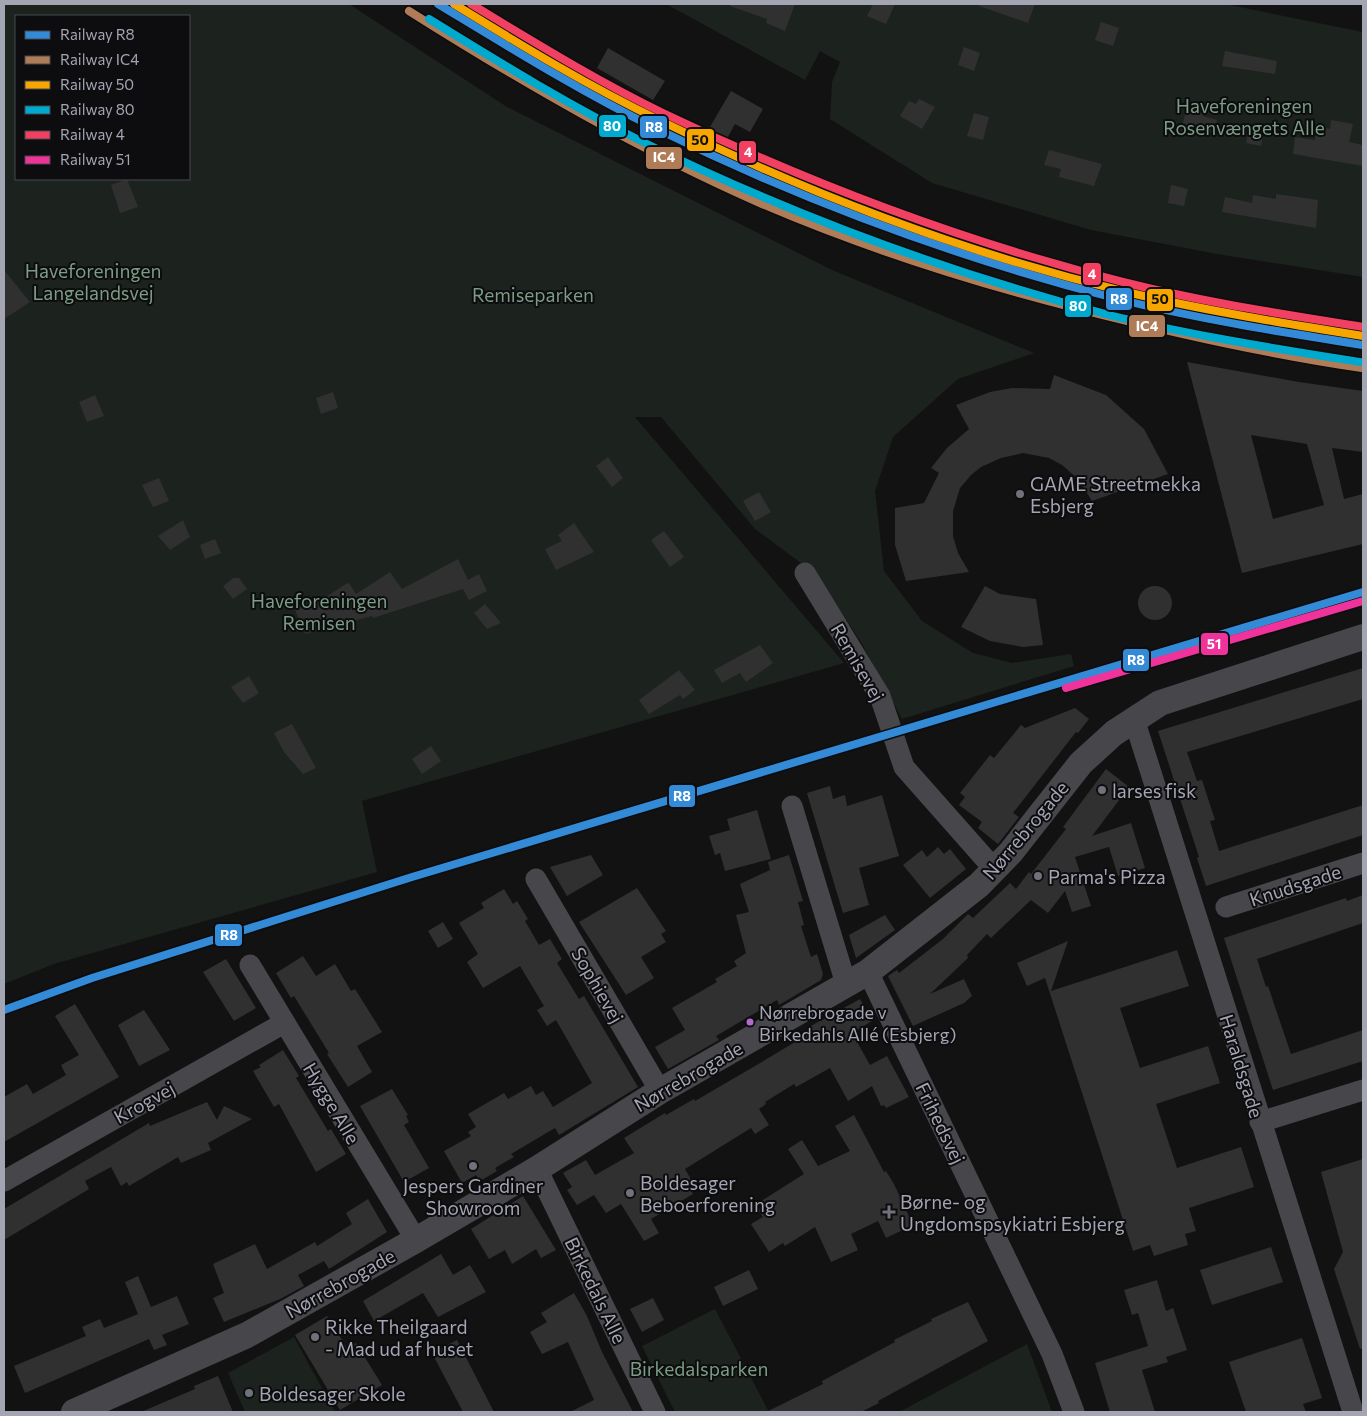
<svg xmlns="http://www.w3.org/2000/svg" width="1367" height="1416" font-family="Commissioner,sans-serif">
<style>
.green{fill:#1c221e;fill-rule:evenodd}
.building{fill:#303031;fill-rule:evenodd}
.lines{fill:none;stroke-linecap:round;stroke-linejoin:round}
.minor{stroke:#47474b;stroke-width:21}
.tertiary{stroke:#47474b;stroke-width:26}
.rail-1-casing{stroke:#0d0c0e;stroke-width:11}
.rail-2-casing{stroke:#0d0c0e;stroke-width:11}
.rail-3-casing{stroke:#0d0c0e;stroke-width:11}
.rail-4-casing{stroke:#0d0c0e;stroke-width:11}
.rail-5-casing{stroke:#0d0c0e;stroke-width:11}
.rail-6-casing{stroke:#0d0c0e;stroke-width:11}
.rail-1{stroke:#338bd7;stroke-width:8}
.rail-2{stroke:#b07c57;stroke-width:8}
.rail-3{stroke:#f7a600;stroke-width:8}
.rail-4{stroke:#00a9ce;stroke-width:8}
.rail-5{stroke:#f24062;stroke-width:8}
.rail-6{stroke:#ef339a;stroke-width:8}
.poi-dot{fill:#70727b;stroke:#0d0c0e;stroke-width:2}
.bus-dot{fill:#b06ccc;stroke:#0d0c0e;stroke-width:2}
.labels{text-anchor:middle;dominant-baseline:central;stroke-width:4;stroke-linejoin:round;paint-order:stroke}
.bus-label{font-size:18px;fill:#a3a5b3;stroke:#0d0c0e;text-anchor:start}
.park-label{font-size:19px;fill:#7b9d85;stroke:#0d0c0e}
.poi-label{font-size:19px;fill:#a3a5b3;stroke:#0d0c0e;text-anchor:start}
.street-label{font-size:19px;fill:#a3a5b3;stroke:#0d0c0e}
.line-badge{stroke:#0d0c0e;stroke-width:2}
.badge-label{font-size:14px;text-anchor:middle;font-weight:bold;fill:#fff}
.pale-badge-label{font-size:14px;text-anchor:middle;font-weight:bold;fill:#111}
</style>
<rect width="100%" height="100%" fill="#121212"/>
<path class="green" d="M 4,4 L 349,4 L 507,107 L 832,270 L 1034,353 L 958,379 L 893,437 L 875,491 L 884,571 L 922,621 L 973,653 L 1012,663 L 1071,654 L 1074,666 L 902,719 L 861,642 L 816,574 L 755,529 L 661,417 L 635,417 L 844,663 L 362,801 L 377,872 L 54,964 L 4,984 ZM 16,16 L 189,16 L 189,179 L 16,179 Z
M 666,4 L 1225,4 L 1363,32 L 1363,277 L 1217,254 L 1091,230 L 932,183 L 830,119 L 832,82 L 840,62 L 820,51 L 805,80 Z
M 715,1309 L 769,1412 L 675,1412 L 642,1346 Z
M 294,1337 L 335,1412 L 245,1412 L 228,1373 Z
M 1027,1344 L 1052,1412 L 899,1412 Z"/>
<path class="building" d="M 730,4 L 795,4 L 785,31 L 766,23 L 767,19 L 730,6 Z
M 873,4 L 895,4 L 886,24 L 867,16 Z
M 980,4 L 1035,4 L 1028,23 L 979,6 Z
M 1101,22 L 1119,28 L 1113,46 L 1095,40 Z
M 964,47 L 980,53 L 974,71 L 958,65 Z
M 608,48 L 665,81 L 653,100 L 597,68 Z
M 1225,51 L 1277,61 L 1275,74 L 1222,66 Z
M 731,91 L 763,109 L 750,132 L 735,124 L 725,142 L 707,132 Z
M 919,99 L 935,107 L 922,129 L 900,116 L 909,101 L 916,104 Z
M 1186,110 L 1203,113 L 1203,116 L 1217,120 L 1214,134 L 1182,127 Z
M 974,113 L 989,117 L 983,140 L 967,136 Z
M 1331,120 L 1353,124 L 1349,142 L 1363,145 L 1363,166 L 1293,154 L 1295,137 L 1315,140 L 1317,126 L 1330,129 Z
M 1249,129 L 1264,131 L 1261,146 L 1246,143 Z
M 1049,150 L 1102,164 L 1094,186 L 1059,177 L 1061,169 L 1044,165 Z
M 127,179 L 138,207 L 120,213 L 111,185 Z
M 1171,185 L 1188,189 L 1184,206 L 1168,203 Z
M 1276,194 L 1318,200 L 1316,228 L 1222,212 L 1225,197 L 1252,203 L 1253,195 L 1276,199 Z
M 4,270 L 30,302 L 4,319 Z
M 1187,362 L 1299,382 L 1363,391 L 1363,452 L 1332,448 L 1344,499 L 1363,494 L 1363,544 L 1242,573 ZM 1251,435 L 1307,444 L 1324,505 L 1273,519 Z
M 1054,375 L 1106,395 L 1144,429 L 1168,474 L 1092,501 L 1078,479 L 1062,465 L 1049,458 L 1023,453 L 1001,458 L 981,467 L 971,475 L 960,488 L 953,511 L 953,536 L 958,553 L 969,572 L 906,581 L 895,545 L 895,508 L 924,503 L 939,473 L 931,468 L 947,448 L 969,429 L 956,405 L 990,392 L 1012,388 L 1050,389 Z
M 333,392 L 338,408 L 321,414 L 316,398 Z
M 95,395 L 104,416 L 87,422 L 79,402 Z
M 608,457 L 623,478 L 612,487 L 596,466 Z
M 159,478 L 169,501 L 153,507 L 142,485 Z
M 759,492 L 771,512 L 755,521 L 743,501 Z
M 183,520 L 190,537 L 170,550 L 158,536 Z
M 574,523 L 594,552 L 556,570 L 545,549 L 562,541 L 558,535 Z
M 664,531 L 684,557 L 670,567 L 651,540 Z
M 215,539 L 221,553 L 205,559 L 200,545 Z
M 458,559 L 468,580 L 479,574 L 487,591 L 469,600 L 463,589 L 373,618 L 372,616 L 305,634 L 295,610 L 320,597 L 321,600 L 346,584 L 349,583 L 356,594 L 390,572 L 402,589 Z
M 233,578 L 239,578 L 247,589 L 233,599 L 223,586 Z
M 985,586 L 1000,594 L 1036,599 L 1043,645 L 1023,647 L 990,641 L 961,627 Z
M1138 603a17 17 0 1 1 34 0a17 17 0 1 1-34 0Z
M 485,604 L 501,623 L 487,629 L 474,613 Z
M 760,645 L 773,663 L 746,682 L 740,673 L 722,683 L 714,670 Z
M 1363,668 L 1363,699 L 1187,752 L 1197,781 L 1202,780 L 1215,820 L 1210,821 L 1219,851 L 1363,805 L 1363,835 L 1206,886 L 1197,858 L 1199,857 L 1158,731 Z
M 679,670 L 695,690 L 683,699 L 680,695 L 649,714 L 639,700 Z
M 249,676 L 259,693 L 243,703 L 231,687 Z
M 1075,708 L 1089,719 L 1078,733 L 1076,732 L 1013,813 L 1019,817 L 998,844 L 978,828 L 982,822 L 959,805 L 965,797 L 960,793 L 990,755 L 994,758 L 1021,725 L 1025,728 Z
M 292,724 L 316,768 L 303,774 L 284,752 L 274,733 Z
M 431,746 L 441,761 L 422,774 L 412,759 Z
M 1106,769 L 1129,787 L 1092,836 L 1131,823 L 1145,868 L 1118,876 L 1109,847 L 1075,857 L 1091,906 L 1072,912 L 1065,891 L 1048,913 L 1031,900 L 991,938 L 987,934 L 967,955 L 968,958 L 930,994 L 964,979 L 972,996 L 964,1003 L 913,1026 L 888,976 L 897,970 L 899,973 L 943,939 L 968,914 L 973,918 L 1010,883 L 1016,889 L 1029,872 L 1031,874 L 1066,829 L 1063,827 Z
M 830,786 L 833,799 L 845,795 L 847,806 L 882,795 L 899,856 L 859,868 L 869,905 L 843,913 L 807,793 Z
M 757,810 L 771,859 L 725,871 L 720,853 L 715,855 L 709,836 L 730,830 L 727,819 Z
M 938,847 L 944,854 L 950,849 L 966,869 L 930,898 L 903,865 L 922,850 L 927,857 Z
M 591,855 L 603,875 L 567,896 L 550,867 Z
M 789,855 L 803,901 L 798,902 L 804,925 L 801,926 L 811,957 L 817,954 L 823,974 L 821,980 L 779,1005 L 777,1000 L 716,1036 L 719,1040 L 668,1069 L 655,1047 L 685,1030 L 672,1008 L 717,982 L 715,979 L 737,966 L 734,961 L 746,953 L 736,915 L 749,912 L 740,884 L 770,870 L 768,862 Z
M 637,888 L 666,931 L 661,934 L 666,942 L 641,957 L 654,978 L 626,995 L 579,922 Z
M 504,889 L 513,904 L 517,901 L 528,919 L 525,921 L 539,945 L 550,939 L 562,959 L 557,963 L 579,999 L 584,996 L 638,1087 L 559,1135 L 555,1128 L 511,1154 L 514,1157 L 495,1168 L 497,1171 L 480,1181 L 476,1175 L 462,1183 L 444,1151 L 471,1136 L 468,1132 L 476,1127 L 468,1114 L 504,1093 L 508,1099 L 531,1086 L 536,1095 L 543,1091 L 553,1107 L 592,1083 L 556,1020 L 547,1026 L 537,1010 L 544,1006 L 520,966 L 483,988 L 467,962 L 478,954 L 459,923 L 484,908 L 481,903 Z
M 1363,895 L 1363,923 L 1257,959 L 1266,987 L 1268,986 L 1291,1054 L 1363,1030 L 1363,1061 L 1273,1090 L 1224,938 L 1346,898 L 1347,901 Z
M 885,915 L 895,930 L 856,958 L 849,935 Z
M 443,922 L 453,939 L 438,948 L 428,931 Z
M 1068,941 L 1051,991 L 1177,950 L 1189,986 L 1120,1008 L 1140,1068 L 1208,1046 L 1220,1083 L 1156,1104 L 1177,1168 L 1241,1147 L 1254,1187 L 1189,1208 L 1196,1231 L 1185,1234 L 1188,1245 L 1154,1256 L 1150,1245 L 1133,1251 L 1045,978 L 1027,986 L 1017,963 Z
M 303,956 L 316,976 L 335,964 L 351,991 L 355,989 L 382,1032 L 357,1046 L 372,1072 L 348,1087 L 327,1054 L 329,1053 L 294,996 L 291,998 L 276,973 Z
M 226,959 L 256,1008 L 234,1021 L 203,972 Z
M 860,999 L 872,1021 L 852,1033 L 870,1065 L 887,1056 L 909,1097 L 886,1108 L 884,1105 L 881,1106 L 872,1086 L 848,1101 L 830,1068 L 796,1087 L 794,1084 L 765,1102 L 766,1104 L 759,1109 L 769,1125 L 755,1134 L 751,1128 L 685,1169 L 696,1188 L 691,1191 L 693,1194 L 651,1219 L 659,1233 L 644,1241 L 621,1204 L 606,1213 L 594,1195 L 577,1205 L 567,1190 L 572,1187 L 563,1173 L 586,1160 L 595,1175 L 634,1153 L 624,1138 L 665,1113 L 666,1115 L 694,1099 L 695,1101 L 755,1066 L 812,1032 L 809,1027 Z
M 75,1004 L 119,1077 L 4,1142 L 4,1097 L 27,1084 L 33,1094 L 66,1075 L 61,1065 L 79,1055 L 55,1016 Z
M 144,1010 L 170,1050 L 139,1066 L 118,1025 Z
M 283,1050 L 299,1076 L 296,1078 L 328,1131 L 331,1129 L 346,1154 L 316,1172 L 279,1104 L 274,1107 L 253,1071 L 261,1067 L 259,1065 Z
M 392,1089 L 408,1115 L 406,1116 L 409,1122 L 404,1125 L 429,1168 L 404,1182 L 360,1106 Z
M 207,1102 L 217,1120 L 224,1106 L 252,1119 L 208,1143 L 211,1150 L 181,1163 L 178,1157 L 129,1186 L 127,1182 L 121,1186 L 111,1167 L 85,1181 L 89,1189 L 4,1240 L 4,1209 L 149,1123 L 150,1126 Z
M 854,1115 L 884,1172 L 886,1171 L 894,1184 L 913,1225 L 886,1238 L 878,1221 L 851,1234 L 858,1250 L 831,1262 L 815,1227 L 785,1246 L 783,1243 L 769,1252 L 751,1224 L 763,1217 L 758,1210 L 761,1208 L 758,1203 L 804,1174 L 788,1149 L 802,1140 L 818,1166 L 850,1151 L 835,1126 Z
M 1363,1159 L 1363,1348 L 1360,1349 L 1334,1269 L 1343,1252 L 1321,1172 Z
M 523,1196 L 556,1250 L 541,1258 L 536,1249 L 512,1264 L 505,1250 L 489,1259 L 471,1229 Z
M 368,1199 L 387,1232 L 329,1269 L 324,1261 L 298,1275 L 304,1286 L 280,1299 L 224,1322 L 213,1298 L 224,1293 L 213,1264 L 255,1244 L 267,1269 L 315,1242 L 317,1246 L 352,1224 L 346,1213 Z
M 1271,1247 L 1283,1282 L 1212,1305 L 1200,1270 Z
M 441,1254 L 453,1275 L 470,1265 L 486,1292 L 438,1317 L 423,1293 L 374,1321 L 363,1301 Z
M 749,1270 L 758,1289 L 723,1306 L 714,1287 Z
M 138,1276 L 151,1307 L 177,1296 L 189,1324 L 162,1335 L 167,1345 L 154,1350 L 149,1339 L 25,1393 L 14,1366 L 86,1336 L 82,1327 L 100,1319 L 104,1328 L 138,1314 L 125,1282 Z
M 1157,1280 L 1166,1311 L 1173,1308 L 1187,1350 L 1166,1357 L 1168,1362 L 1142,1370 L 1155,1412 L 1110,1412 L 1095,1363 L 1148,1346 L 1138,1313 L 1132,1315 L 1124,1290 Z
M 574,1293 L 587,1316 L 602,1352 L 633,1412 L 570,1412 L 594,1400 L 568,1342 L 542,1354 L 530,1332 L 547,1322 L 541,1313 Z
M 653,1298 L 664,1320 L 642,1332 L 630,1309 Z
M 968,1302 L 988,1341 L 878,1401 L 879,1403 L 861,1412 L 766,1412 L 823,1384 L 822,1381 L 895,1342 L 894,1340 L 932,1321 L 931,1319 Z
M 327,1316 L 347,1348 L 356,1343 L 382,1385 L 340,1410 L 295,1335 Z
M 1302,1338 L 1322,1398 L 1303,1404 L 1306,1412 L 1246,1412 L 1229,1362 Z
M 457,1340 L 494,1412 L 463,1412 L 432,1353 Z
M 218,1376 L 233,1412 L 141,1412 L 195,1389 L 194,1386 Z"/>
<g class="lines">
<path class="minor" d="M 805,573 L 880,696 L 904,767 L 995,870
M 1134,719 L 1353,1412
M 792,806 L 846,984
M 536,879 L 660,1091
M 1226,907 L 1363,863
M 250,965 L 416,1240
M 868,972 L 1052,1354 L 1074,1412
M 1260,1122 L 1363,1090
M 537,1169 L 655,1412
M 4,1181 L 284,1023"/>
<path class="tertiary" d="M 74,1412 L 247,1335 L 416,1240 L 537,1169 L 660,1091 L 868,972 L 979,885 L 1011,852 L 1081,763 L 1114,733 L 1160,703 L 1363,637"/>
<g class="rail-1-casing">
<path id="rail-1" d="M 438,4 C 509,47 580,91 655,128 C 803,201 958,258 1118,299 C 1198,319 1281,332 1363,345
M 4,1010 L 92,978 L 412,877 L 1363,592"/>
</g>
<g class="rail-2-casing">
<path id="rail-2" d="M 409,11 C 523,83 639,150 762,204 C 865,248 971,282 1079,309 C 1173,333 1266,354 1362,368"/>
</g>
<g class="rail-3-casing">
<path id="rail-3" d="M 454,4 C 521,45 588,86 659,120 C 806,193 962,252 1122,291 C 1202,310 1282,323 1363,336"/>
</g>
<g class="rail-4-casing">
<path id="rail-4" d="M 429,19 C 500,63 572,107 647,144 C 796,217 952,274 1113,316 C 1194,336 1278,349 1360,362"/>
</g>
<g class="rail-5-casing">
<path id="rail-5" d="M 471,4 C 534,42 597,81 663,113 C 811,184 964,242 1123,282 C 1202,302 1283,314 1363,327"/>
</g>
<g class="rail-6-casing">
<path id="rail-6" d="M 1066,688 L 1363,601"/>
</g>
<use href="#rail-1" class="rail-1"/>
<use href="#rail-2" class="rail-2"/>
<use href="#rail-3" class="rail-3"/>
<use href="#rail-4" class="rail-4"/>
<use href="#rail-5" class="rail-5"/>
<use href="#rail-6" class="rail-6"/>
</g>
<g class="poi-dot">
<circle cx="1020" cy="494" r="5"/>
<circle cx="1102" cy="790" r="5"/>
<circle cx="1038" cy="876" r="5"/>
<circle cx="473" cy="1166" r="5"/>
<circle cx="630" cy="1193" r="5"/>
<path d="M886.5 1204.5h5v5h5v5h-5v5h-5v-5h-5v-5h5z"/>
<circle cx="315" cy="1337" r="5"/>
<circle cx="249" cy="1393" r="5"/>
</g>
<circle class="bus-dot" cx="750" cy="1022" r="4.5"/>
<g class="labels">
<g class="bus-label">
<text x="759" y="1012">Nørrebrogade v<tspan x="759" dy="22">Birkedahls Allé (Esbjerg)</tspan></text>
</g>
<g class="park-label">
<text x="1244" y="105">Haveforeningen<tspan x="1244" dy="22">Rosenvængets Alle</tspan></text>
<text x="93" y="270">Haveforeningen<tspan x="93" dy="22">Langelandsvej</tspan></text>
<text x="533" y="294">Remiseparken</text>
<text x="319" y="600">Haveforeningen<tspan x="319" dy="22">Remisen</tspan></text>
<text x="699" y="1368">Birkedalsparken</text>
</g>
<g class="poi-label">
<text x="1030" y="483">GAME Streetmekka<tspan x="1030" dy="22">Esbjerg</tspan></text>
<text x="1112" y="790">larses fisk</text>
<text x="1048" y="876">Parma's Pizza</text>
<text x="640" y="1182">Boldesager<tspan x="640" dy="22">Beboerforening</tspan></text>
<text x="473" y="1185" text-anchor="middle">Jespers Gardiner<tspan x="473" dy="22">Showroom</tspan></text>
<text x="900" y="1201">Børne- og<tspan x="900" dy="22">Ungdomspsykiatri Esbjerg</tspan></text>
<text x="325" y="1326">Rikke Theilgaard<tspan x="325" dy="22">- Mad ud af huset</tspan></text>
<text x="259" y="1393">Boldesager Skole</text>
</g>
<g class="street-label">
<text transform="translate(858 662) rotate(60)">Remisevej</text>
<text transform="translate(1025 830) rotate(-50)">Nørrebrogade</text>
<text transform="translate(1295 885) rotate(-18)">Knudsgade</text>
<text transform="translate(598 985) rotate(60)">Sophievej</text>
<text transform="translate(1242 1066) rotate(73)">Haraldsgade</text>
<text transform="translate(688 1076) rotate(-30)">Nørrebrogade</text>
<text transform="translate(144 1102) rotate(-29)">Krogvej</text>
<text transform="translate(332 1103) rotate(59)">Hygge Alle</text>
<text transform="translate(941 1123) rotate(64)">Frihedsvej</text>
<text transform="translate(340 1283) rotate(-29)">Nørrebrogade</text>
<text transform="translate(596 1290) rotate(64)">Birkedals Alle</text>
</g>
</g>
<g class="line-badge">
<rect x="598" y="114" width="29" height="24" rx="5" fill="#00a9ce"/>
<rect x="639" y="115" width="29" height="24" rx="5" fill="#338bd7"/>
<rect x="686" y="128" width="29" height="24" rx="5" fill="#f7a600"/>
<rect x="738" y="140" width="19" height="24" rx="5" fill="#f24062"/>
<rect x="645" y="146" width="38" height="24" rx="5" fill="#b07c57"/>
<rect x="1082" y="262" width="20" height="24" rx="5" fill="#f24062"/>
<rect x="1105" y="287" width="28" height="24" rx="5" fill="#338bd7"/>
<rect x="1146" y="288" width="28" height="24" rx="5" fill="#f7a600"/>
<rect x="1064" y="294" width="28" height="24" rx="5" fill="#00a9ce"/>
<rect x="1128" y="314" width="38" height="24" rx="5" fill="#b07c57"/>
<rect x="1200" y="632" width="29" height="24" rx="5" fill="#ef339a"/>
<rect x="1122" y="648" width="28" height="24" rx="5" fill="#338bd7"/>
<rect x="668" y="784" width="28" height="24" rx="5" fill="#338bd7"/>
<rect x="214" y="923" width="29" height="24" rx="5" fill="#338bd7"/>
</g>
<g class="badge-label">
<text x="612" y="131">80</text>
<text x="654" y="132">R8</text>
<text x="748" y="157">4</text>
<text x="664" y="162">IC4</text>
<text x="1092" y="279">4</text>
<text x="1119" y="304">R8</text>
<text x="1078" y="311">80</text>
<text x="1147" y="331">IC4</text>
<text x="1214" y="649">51</text>
<text x="1136" y="665">R8</text>
<text x="682" y="801">R8</text>
<text x="229" y="940">R8</text>
</g>
<g class="pale-badge-label">
<text x="700" y="145">50</text>
<text x="1160" y="304">50</text>
</g>
<rect width="1367" height="1416" fill="none" stroke="#a3a5b3" stroke-width="10"/>
<rect x="15" y="15" width="175" height="165" fill="#0d0c0e" stroke="#494950"/>
<rect x="25" y="31" width="25" height="8" fill="#338bd7" stroke="#494950"/>
<text x="60" y="40" font-size="15" fill="#a3a5b3">Railway R8</text>
<rect x="25" y="56" width="25" height="8" fill="#b07c57" stroke="#494950"/>
<text x="60" y="65" font-size="15" fill="#a3a5b3">Railway IC4</text>
<rect x="25" y="81" width="25" height="8" fill="#f7a600" stroke="#494950"/>
<text x="60" y="90" font-size="15" fill="#a3a5b3">Railway 50</text>
<rect x="25" y="106" width="25" height="8" fill="#00a9ce" stroke="#494950"/>
<text x="60" y="115" font-size="15" fill="#a3a5b3">Railway 80</text>
<rect x="25" y="131" width="25" height="8" fill="#f24062" stroke="#494950"/>
<text x="60" y="140" font-size="15" fill="#a3a5b3">Railway 4</text>
<rect x="25" y="156" width="25" height="8" fill="#ef339a" stroke="#494950"/>
<text x="60" y="165" font-size="15" fill="#a3a5b3">Railway 51</text>
</svg>
